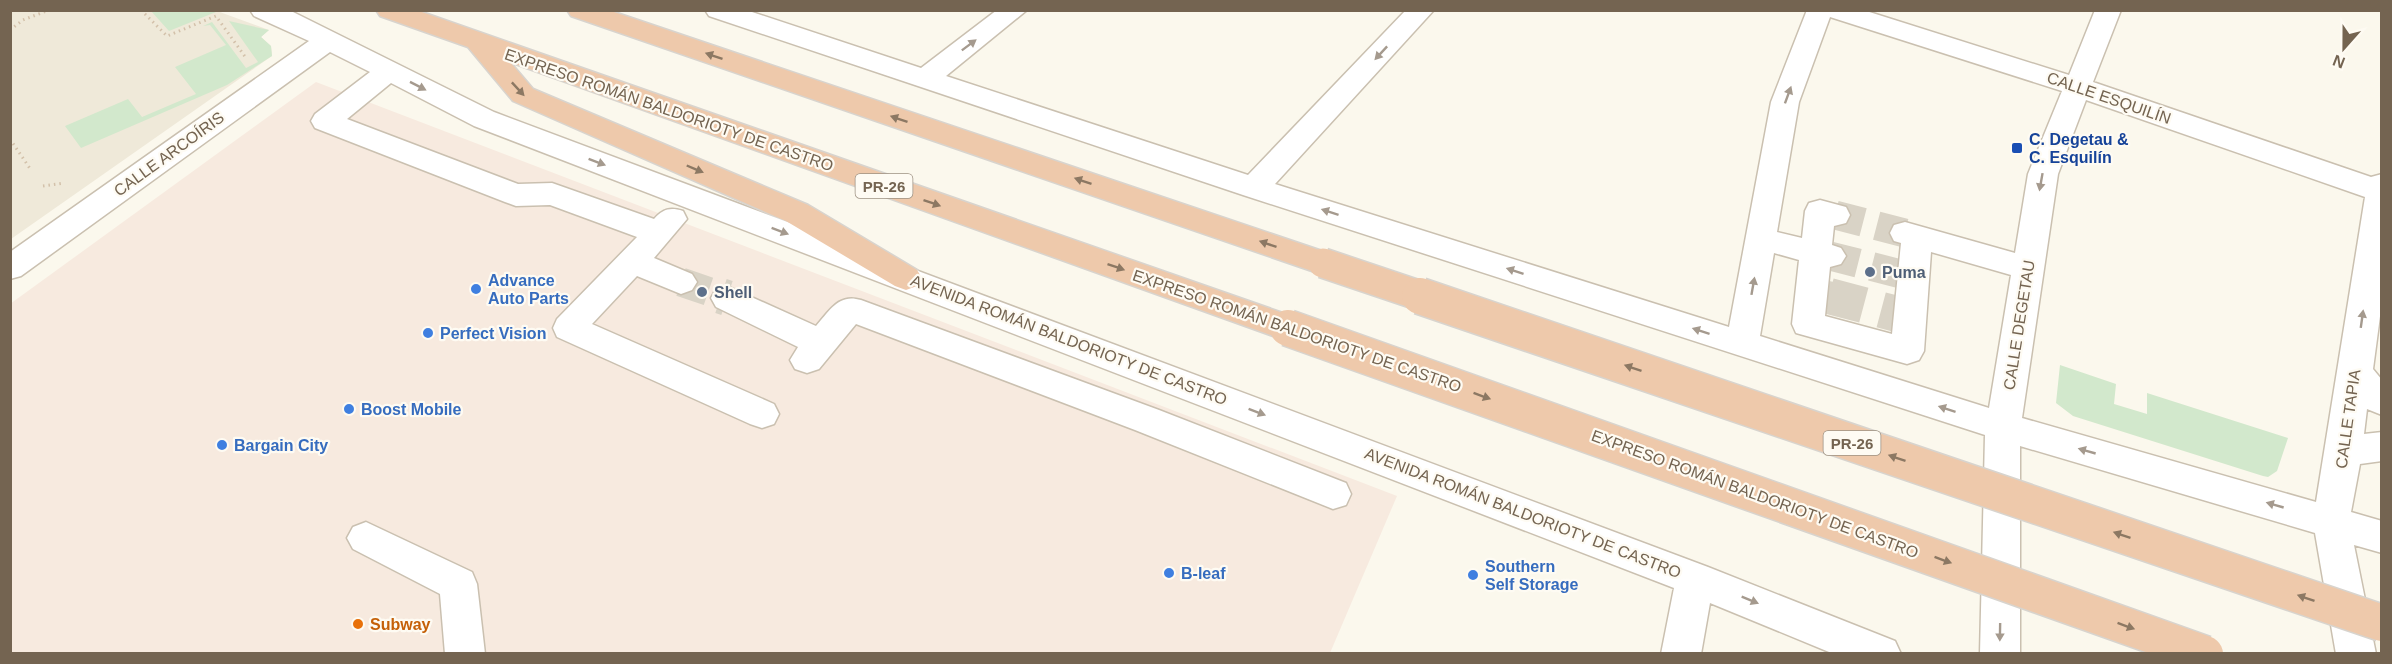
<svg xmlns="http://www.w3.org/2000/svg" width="2392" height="664" font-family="Helvetica,sans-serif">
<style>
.residential{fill:#efe9d9}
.commercial{fill:#f7eadf}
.green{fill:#d2e8cc}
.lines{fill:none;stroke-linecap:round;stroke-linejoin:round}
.minor-tunnel-far1{stroke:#d9d3c6;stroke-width:29;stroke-dasharray:29 14;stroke-linecap:butt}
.minor-tunnel{stroke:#d9d3c6;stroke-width:36;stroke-dasharray:36 18;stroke-linecap:butt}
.minor-casing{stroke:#cac0b0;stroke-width:3}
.highway-casing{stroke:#d8d4ce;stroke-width:3}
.path{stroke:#d3c1aa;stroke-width:3;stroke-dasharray:1.5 4;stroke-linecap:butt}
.minor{fill:#fff;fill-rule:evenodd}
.highway{fill:#eec9ab;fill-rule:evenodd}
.highway-bridge-far1-casing{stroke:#d8d4ce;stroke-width:32;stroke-linecap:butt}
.highway-bridge-casing{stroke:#d8d4ce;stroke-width:39;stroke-linecap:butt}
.highway-bridge-far1{stroke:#eec9ab;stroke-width:29}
.highway-bridge{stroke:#eec9ab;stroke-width:36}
.oneway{fill:#a59a8e}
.oneway2{fill:#8c7863}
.transit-dot{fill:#1a4fb4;stroke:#fefbf3;stroke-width:2}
.service-dot{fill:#5c6f8a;stroke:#fefbf3;stroke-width:2}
.shop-dot{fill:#3f7fe0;stroke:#fefbf3;stroke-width:2}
.food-dot{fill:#e8710a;stroke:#fefbf3;stroke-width:2}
.labels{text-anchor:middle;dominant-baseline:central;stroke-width:4.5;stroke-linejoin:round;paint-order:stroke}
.shield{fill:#fefbf3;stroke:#9d9182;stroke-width:1.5}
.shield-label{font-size:15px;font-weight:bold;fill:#746451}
.street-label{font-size:16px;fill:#746451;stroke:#fefbf3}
.transit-label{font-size:16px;font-weight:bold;fill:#164399;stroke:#fefbf3;text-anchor:start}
.service-label{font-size:16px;font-weight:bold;fill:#4e5e75;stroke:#fefbf3;text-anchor:start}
.shop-label{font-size:16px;font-weight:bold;fill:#366cbe;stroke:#fefbf3;text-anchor:start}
.food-label{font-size:16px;font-weight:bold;fill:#c56008;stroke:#fefbf3;text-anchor:start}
</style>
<rect width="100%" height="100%" fill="#fbf8ed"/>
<path class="residential" d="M 11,11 L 217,11 L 269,30 L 261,37 L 271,46 L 272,56 L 11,239 Z"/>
<path class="commercial" d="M 316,82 L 1397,496 L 1330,653 L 11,653 L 10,304 Z"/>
<path class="green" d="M 212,11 L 216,12 L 169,31 L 151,11 Z
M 229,21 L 269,30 L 261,37 L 271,46 L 272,56 L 227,85 L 81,148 L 65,126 L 128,99 L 142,117 L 196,94 L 175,67 L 226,45 L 210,25 L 203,26 L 212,22 L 246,68 L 258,62 Z
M 2060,365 L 2116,384 L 2114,404 L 2147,414 L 2147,393 L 2288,438 L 2277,471 L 2268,477 L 2263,476 L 2073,416 L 2056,403 Z"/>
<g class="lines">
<path class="minor-tunnel-far1" d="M 1835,215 L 1905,233
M 1830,256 L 1901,274
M 681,282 L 725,297
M 1825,295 L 1834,297"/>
<path class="minor-tunnel" d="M 721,296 L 727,298
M 1829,296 L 1897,314"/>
<g class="minor-casing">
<path id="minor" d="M 250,10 L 293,12 L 494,112 L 1708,567 L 1895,641 L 1901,654 L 1834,654 L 1710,603 L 1701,654 L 1661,654 L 1674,588 L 474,126 L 391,83 L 347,119 L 518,184 L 552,183 L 654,219 C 663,209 670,207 683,211 L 687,219 L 654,258 L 692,274 L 697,282 L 692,290 L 681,294 L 637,276 L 592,324 L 774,404 L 779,414 L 774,424 L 762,428 L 750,424 L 557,337 L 553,328 L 557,319 L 637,237 L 550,205 L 516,206 L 505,202 L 315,128 L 311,121 L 315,114 L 370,72 L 330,52 L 21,276 L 10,279 L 10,252 L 309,41 L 254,16 Z
M 705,10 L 746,10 L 921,68 L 997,10 L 1027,10 L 946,76 L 1248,175 L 1406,10 L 1434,10 L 1275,184 L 1729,327 L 1771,102 L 1807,10 L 1863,10 L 2069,75 L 2095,10 L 2121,10 L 2093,82 L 2371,177 L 2382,174 L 2382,301 L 2373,369 L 2382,380 L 2382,415 L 2367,409 L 2364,434 L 2382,432 L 2382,461 L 2360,464 L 2351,512 L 2382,521 L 2382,553 L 2354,545 L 2376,654 L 2336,654 L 2315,533 L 2020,446 L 2020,654 L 1980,654 L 1985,435 L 1243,195 L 709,16 ZM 1830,17 L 2062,91 L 2028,174 L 2015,253 L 1905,222 L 1894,225 L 1890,233 L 1894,241 L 1901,243 L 1892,334 L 1825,316 L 1830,267 L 1841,264 L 1846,256 L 1841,248 L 1832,245 L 1834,226 L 1846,223 L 1850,215 L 1846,207 L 1820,200 L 1809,203 L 1805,211 L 1802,238 L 1777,232 L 1799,102 ZM 2086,100 L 2365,197 L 2316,502 L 2022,418 L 2058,174 ZM 1931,252 L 2011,275 L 1989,408 L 1760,336 L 1774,253 L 1799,260 L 1792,324 L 1796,333 L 1907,364 L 1919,360 L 1924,351 Z
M 727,286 L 816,326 C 830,310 839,293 861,300 L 1159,410 L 1346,483 L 1351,494 L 1346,505 L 1333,509 L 1135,430 L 856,324 L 819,369 L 807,373 L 795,369 L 790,360 L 798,347 L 716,307 L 711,298 L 716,289 Z
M 366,522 L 472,572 L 477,584 L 485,654 L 445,654 L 440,594 L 353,549 L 347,538 L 353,527 Z"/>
</g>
<g class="highway-casing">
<path id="highway" d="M 376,10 L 416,10 L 1300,319 L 1304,328 L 1300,337 L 1288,341 L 1276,337 L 510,62 L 533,89 L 808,205 L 917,270 L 922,278 L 917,286 L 906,290 L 895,286 L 786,221 L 513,101 L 468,47 L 380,16 Z
M 567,10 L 608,10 L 1334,255 L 1339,263 L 1334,271 L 1323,275 L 1312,271 L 571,16 Z"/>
</g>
<path class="path" d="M 141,10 L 167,36 L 216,16 L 246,58
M 10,30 L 23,20 L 49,10
M 10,139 L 31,170
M 43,186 L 64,183"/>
<use href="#minor" class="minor"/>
<use href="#highway" class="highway"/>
<g class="highway-bridge-far1-casing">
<path id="highway-bridge-far1" d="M 1323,263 L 1424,297"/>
</g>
<g class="highway-bridge-casing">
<path id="highway-bridge" d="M 1420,296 L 2382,623
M 1288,328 L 2205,654"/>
</g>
<use href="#highway-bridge-far1" class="highway-bridge-far1"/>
<use href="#highway-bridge" class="highway-bridge"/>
</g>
<defs><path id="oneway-solid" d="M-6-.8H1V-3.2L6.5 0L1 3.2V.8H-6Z" transform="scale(1.5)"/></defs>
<g class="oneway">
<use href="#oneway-solid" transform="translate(969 45) rotate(-37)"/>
<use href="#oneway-solid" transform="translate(1381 53) rotate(133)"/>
<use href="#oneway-solid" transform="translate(418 86) rotate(27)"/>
<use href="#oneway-solid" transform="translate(1788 95) rotate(-70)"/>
<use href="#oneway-solid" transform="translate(597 162) rotate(21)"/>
<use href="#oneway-solid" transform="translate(2041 182) rotate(100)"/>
<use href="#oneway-solid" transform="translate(1330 212) rotate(-162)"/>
<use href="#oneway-solid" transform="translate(780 231) rotate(21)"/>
<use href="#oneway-solid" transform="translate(1515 271) rotate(-162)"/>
<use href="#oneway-solid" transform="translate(1753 286) rotate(-80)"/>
<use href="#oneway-solid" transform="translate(2362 319) rotate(-82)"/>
<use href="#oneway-solid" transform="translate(1701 331) rotate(-162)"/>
<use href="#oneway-solid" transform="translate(1947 409) rotate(-162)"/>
<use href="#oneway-solid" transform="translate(1257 412) rotate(21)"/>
<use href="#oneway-solid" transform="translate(2087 451) rotate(-164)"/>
<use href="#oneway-solid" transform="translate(2275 505) rotate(-164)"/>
<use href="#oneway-solid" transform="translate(1750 600) rotate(22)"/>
<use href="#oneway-solid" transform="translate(2000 632) rotate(91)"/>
</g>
<g class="oneway2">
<use href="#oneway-solid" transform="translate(714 56) rotate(-161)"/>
<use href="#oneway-solid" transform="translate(518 89) rotate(47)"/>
<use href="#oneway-solid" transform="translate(899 119) rotate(-161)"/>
<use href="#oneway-solid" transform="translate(695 169) rotate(23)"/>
<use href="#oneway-solid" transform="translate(1083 181) rotate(-161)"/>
<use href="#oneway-solid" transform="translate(932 203) rotate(19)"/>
<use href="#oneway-solid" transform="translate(1268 244) rotate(-161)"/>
<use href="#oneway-solid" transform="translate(1116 267) rotate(19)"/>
<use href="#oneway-solid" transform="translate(1633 368) rotate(-161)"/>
<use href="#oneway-solid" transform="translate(1482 396) rotate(20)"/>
<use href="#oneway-solid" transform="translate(1897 458) rotate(-161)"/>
<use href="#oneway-solid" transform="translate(2122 535) rotate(-161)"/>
<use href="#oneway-solid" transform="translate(1943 560) rotate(20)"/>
<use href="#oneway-solid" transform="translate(2306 598) rotate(-161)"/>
<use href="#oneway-solid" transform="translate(2126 626) rotate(20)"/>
</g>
<rect class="transit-dot" x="2011" y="142" width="12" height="12" rx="3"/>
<g class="service-dot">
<circle cx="1870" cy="272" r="6"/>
<circle cx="702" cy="292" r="6"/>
</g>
<g class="shop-dot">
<circle cx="476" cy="289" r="6"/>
<circle cx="428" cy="333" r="6"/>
<circle cx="349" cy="409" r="6"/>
<circle cx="222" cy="445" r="6"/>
<circle cx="1169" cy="573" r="6"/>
<circle cx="1473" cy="575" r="6"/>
</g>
<circle class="food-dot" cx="358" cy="624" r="6"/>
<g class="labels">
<g class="shield">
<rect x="855.5" y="174" width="57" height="24" rx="4.5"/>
<rect x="1823.5" y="431" width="57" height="24" rx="4.5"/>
</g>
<g class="shield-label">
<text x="884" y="186">PR-26</text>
<text x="1852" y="443">PR-26</text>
</g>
<g class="street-label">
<text transform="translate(2109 98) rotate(19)">CALLE ESQUILÍN</text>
<text transform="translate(669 110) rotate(19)">EXPRESO ROMÁN BALDORIOTY DE CASTRO</text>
<text transform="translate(169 154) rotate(-36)">CALLE ARCOÍRIS</text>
<text transform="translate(2019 325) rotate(-81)">CALLE DEGETAU</text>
<text transform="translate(1297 331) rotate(19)">EXPRESO ROMÁN BALDORIOTY DE CASTRO</text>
<text transform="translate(1069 340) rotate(21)">AVENIDA ROMÁN BALDORIOTY DE CASTRO</text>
<text transform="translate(2348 419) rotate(-82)">CALLE TAPIA</text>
<text transform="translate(1755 494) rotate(20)">EXPRESO ROMÁN BALDORIOTY DE CASTRO</text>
<text transform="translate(1523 513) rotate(21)">AVENIDA ROMÁN BALDORIOTY DE CASTRO</text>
</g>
<g class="transit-label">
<text x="2029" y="139">C. Degetau &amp;<tspan x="2029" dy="18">C. Esquilín</tspan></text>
</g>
<g class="service-label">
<text x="1882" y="272">Puma</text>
<text x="714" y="292">Shell</text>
</g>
<g class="shop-label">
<text x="488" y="280">Advance<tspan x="488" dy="18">Auto Parts</tspan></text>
<text x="440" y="333">Perfect Vision</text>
<text x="361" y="409">Boost Mobile</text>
<text x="234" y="445">Bargain City</text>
<text x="1485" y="566">Southern<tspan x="1485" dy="18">Self Storage</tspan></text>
<text x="1181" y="573">B-leaf</text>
</g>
<g class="food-label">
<text x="370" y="624">Subway</text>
</g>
</g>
<rect width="2392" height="664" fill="none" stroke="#746451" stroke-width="24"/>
<g transform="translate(2344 48) rotate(201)" stroke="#fefbf3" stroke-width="4.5" paint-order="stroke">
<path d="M0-4.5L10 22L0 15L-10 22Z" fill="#746451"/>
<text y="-9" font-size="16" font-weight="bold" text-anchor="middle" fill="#746451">N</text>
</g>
</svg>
